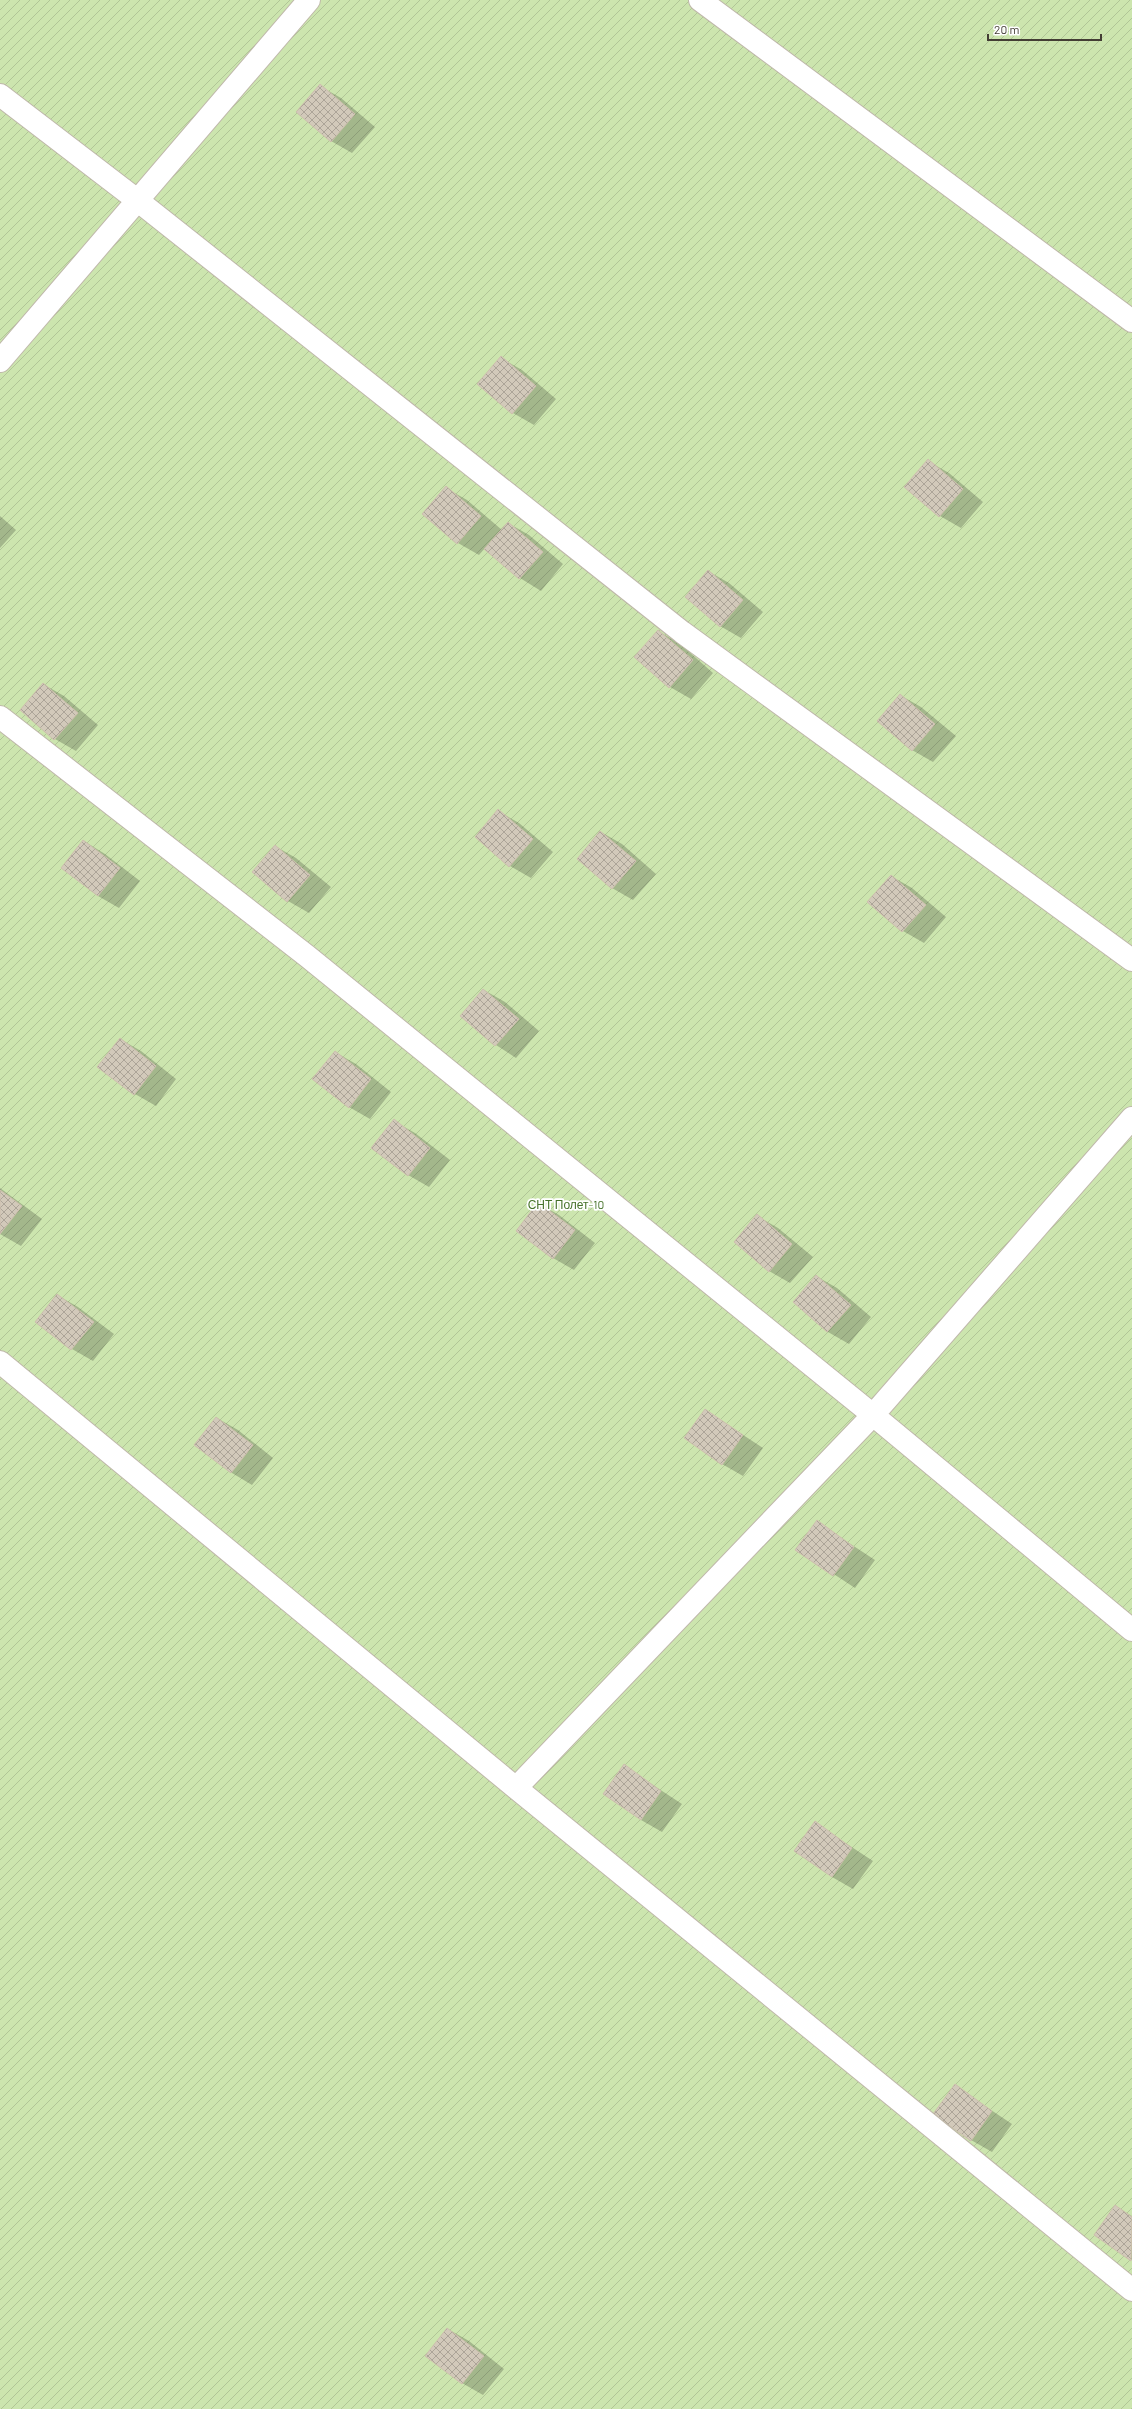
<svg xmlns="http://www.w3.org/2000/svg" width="1132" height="2409" font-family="Barlow,sans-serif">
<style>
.garden{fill:url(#garden-furrows)}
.shadow{fill:#0003}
.building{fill:url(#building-cross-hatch);stroke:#cdc0ad}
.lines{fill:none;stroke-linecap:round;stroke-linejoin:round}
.minor-casing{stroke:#bfb8aa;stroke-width:24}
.minor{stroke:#fff;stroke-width:22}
.labels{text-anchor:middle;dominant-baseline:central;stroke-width:3.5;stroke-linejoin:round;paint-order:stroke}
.park-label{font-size:12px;fill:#46722a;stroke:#fff}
</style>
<defs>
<pattern id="garden-furrows" width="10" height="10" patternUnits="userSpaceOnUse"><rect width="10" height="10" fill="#cce5ae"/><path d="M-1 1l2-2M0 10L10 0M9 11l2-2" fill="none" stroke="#b0c596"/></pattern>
<pattern id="building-cross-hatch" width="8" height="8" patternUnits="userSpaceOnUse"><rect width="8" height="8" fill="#d2c9ba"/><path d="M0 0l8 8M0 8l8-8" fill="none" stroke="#aca498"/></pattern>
</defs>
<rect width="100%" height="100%" fill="#f1ede4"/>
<path class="garden" d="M 0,0 L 1132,0 L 1132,2409 L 0,2409 Z"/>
<path class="shadow" d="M 320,86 L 341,98 L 375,127 L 352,153 L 331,141 Z
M 501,358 L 522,370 L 556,399 L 534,425 L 513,413 Z
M 928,461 L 949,473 L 983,502 L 961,528 L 940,516 Z
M 446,488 L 467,500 L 502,530 L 508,523 L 529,535 L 563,564 L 541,591 L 520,578 L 485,548 L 479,555 L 458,543 Z
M 0,516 L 16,530 L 0,548 Z
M 708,571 L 729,583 L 763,612 L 741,638 L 720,626 Z
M 658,631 L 679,643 L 713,673 L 691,699 L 670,687 Z
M 43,684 L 64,696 L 98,725 L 76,751 L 55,739 L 21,710 Z
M 900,695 L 921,707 L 956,736 L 933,762 L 912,750 Z
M 498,811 L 519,823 L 553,852 L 531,878 L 510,866 L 476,837 Z
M 601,832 L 622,844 L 656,874 L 633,900 L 612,888 Z
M 84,841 L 105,854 L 140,881 L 119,908 L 98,896 L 62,868 Z
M 275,846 L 296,858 L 331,887 L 309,913 L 288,901 Z
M 891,876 L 912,888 L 946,917 L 924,943 L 903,931 Z
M 484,990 L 505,1002 L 539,1031 L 516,1058 L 496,1045 L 461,1016 Z
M 120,1039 L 141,1051 L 176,1079 L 156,1106 L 135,1094 Z
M 335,1052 L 356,1064 L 391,1092 L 370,1119 L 349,1107 Z
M 394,1121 L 415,1133 L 450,1160 L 429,1187 L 408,1175 Z
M 0,1188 L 42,1219 L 21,1246 L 0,1234 Z
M 538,1203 L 559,1215 L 595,1243 L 574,1270 L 553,1258 Z
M 757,1216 L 778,1228 L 813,1257 L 790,1283 L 769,1271 Z
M 816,1276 L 837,1288 L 871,1317 L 849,1344 L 828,1332 L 794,1302 Z
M 57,1295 L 78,1307 L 114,1334 L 93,1361 L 72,1349 L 36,1322 Z
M 705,1410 L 763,1448 L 743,1476 L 722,1464 Z
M 217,1418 L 238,1430 L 273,1458 L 252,1485 L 232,1473 L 196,1445 Z
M 817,1522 L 875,1560 L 855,1588 L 797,1550 Z
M 624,1766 L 682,1804 L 662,1832 L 641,1820 Z
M 815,1823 L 873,1861 L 853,1889 L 832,1877 Z
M 955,2086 L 1012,2124 L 992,2152 L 971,2140 Z
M 1115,2206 L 1132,2216 L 1132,2260 L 1095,2235 Z
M 448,2329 L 469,2341 L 504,2369 L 483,2395 L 462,2383 Z"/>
<path class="building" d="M 320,84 L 355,114 L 331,142 L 296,112 Z
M 501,356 L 536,386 L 512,414 L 477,384 Z
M 928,459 L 963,489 L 939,517 L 904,487 Z
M 446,486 L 481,516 L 457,544 L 422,514 Z
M 508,522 L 543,552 L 519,579 L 484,549 Z
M 708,570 L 743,600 L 720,627 L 685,597 Z
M 658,630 L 693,660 L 669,688 L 634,657 Z
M 43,683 L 78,713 L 54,740 L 20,710 Z
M 900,694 L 935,724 L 912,751 L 877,721 Z
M 498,809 L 533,839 L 509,867 L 475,837 Z
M 600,831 L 636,861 L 612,889 L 577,859 Z
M 83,840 L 120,868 L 98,896 L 61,868 Z
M 275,845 L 310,875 L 287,902 L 252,872 Z
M 891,875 L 926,905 L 902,932 L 867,902 Z
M 483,989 L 519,1019 L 495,1046 L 460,1016 Z
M 120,1038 L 156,1066 L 134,1095 L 97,1067 Z
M 335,1051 L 371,1079 L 349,1108 L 312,1079 Z
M 394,1119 L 430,1148 L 408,1176 L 371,1148 Z
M 0,1190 L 22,1206 L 0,1234 Z
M 538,1202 L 575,1230 L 553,1259 L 516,1231 Z
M 757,1214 L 792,1244 L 769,1272 L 734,1242 Z
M 816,1275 L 851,1305 L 827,1332 L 793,1302 Z
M 57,1294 L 94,1322 L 71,1350 L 35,1322 Z
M 705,1409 L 743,1435 L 722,1465 L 684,1438 Z
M 216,1417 L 253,1445 L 231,1473 L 194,1445 Z
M 817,1520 L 854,1547 L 833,1576 L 795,1550 Z
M 624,1764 L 661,1791 L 641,1820 L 603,1794 Z
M 815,1821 L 852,1848 L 832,1877 L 794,1851 Z
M 955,2084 L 992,2111 L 971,2141 L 933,2114 Z
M 1115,2205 L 1132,2217 L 1131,2261 L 1094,2235 Z
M 447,2328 L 484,2356 L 462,2384 L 425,2356 Z"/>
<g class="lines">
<g class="minor-casing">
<path id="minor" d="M 700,0 L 1132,321
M 0,95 L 137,200 L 682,632 L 1132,960
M 0,361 L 309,0
M 0,717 L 307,956 L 873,1415 L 1132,1630
M 0,1362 L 516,1788 L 1132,2290
M 516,1788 L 873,1415 L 1132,1118"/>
</g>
<use href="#minor" class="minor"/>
</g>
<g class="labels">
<g class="park-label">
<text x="566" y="1204">СНТ Полет-10</text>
</g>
</g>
<path d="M988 34v6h113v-6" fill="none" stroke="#433d34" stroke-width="2"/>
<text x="994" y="34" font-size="12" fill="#433d34" stroke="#ffffff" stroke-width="3" paint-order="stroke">20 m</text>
</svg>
